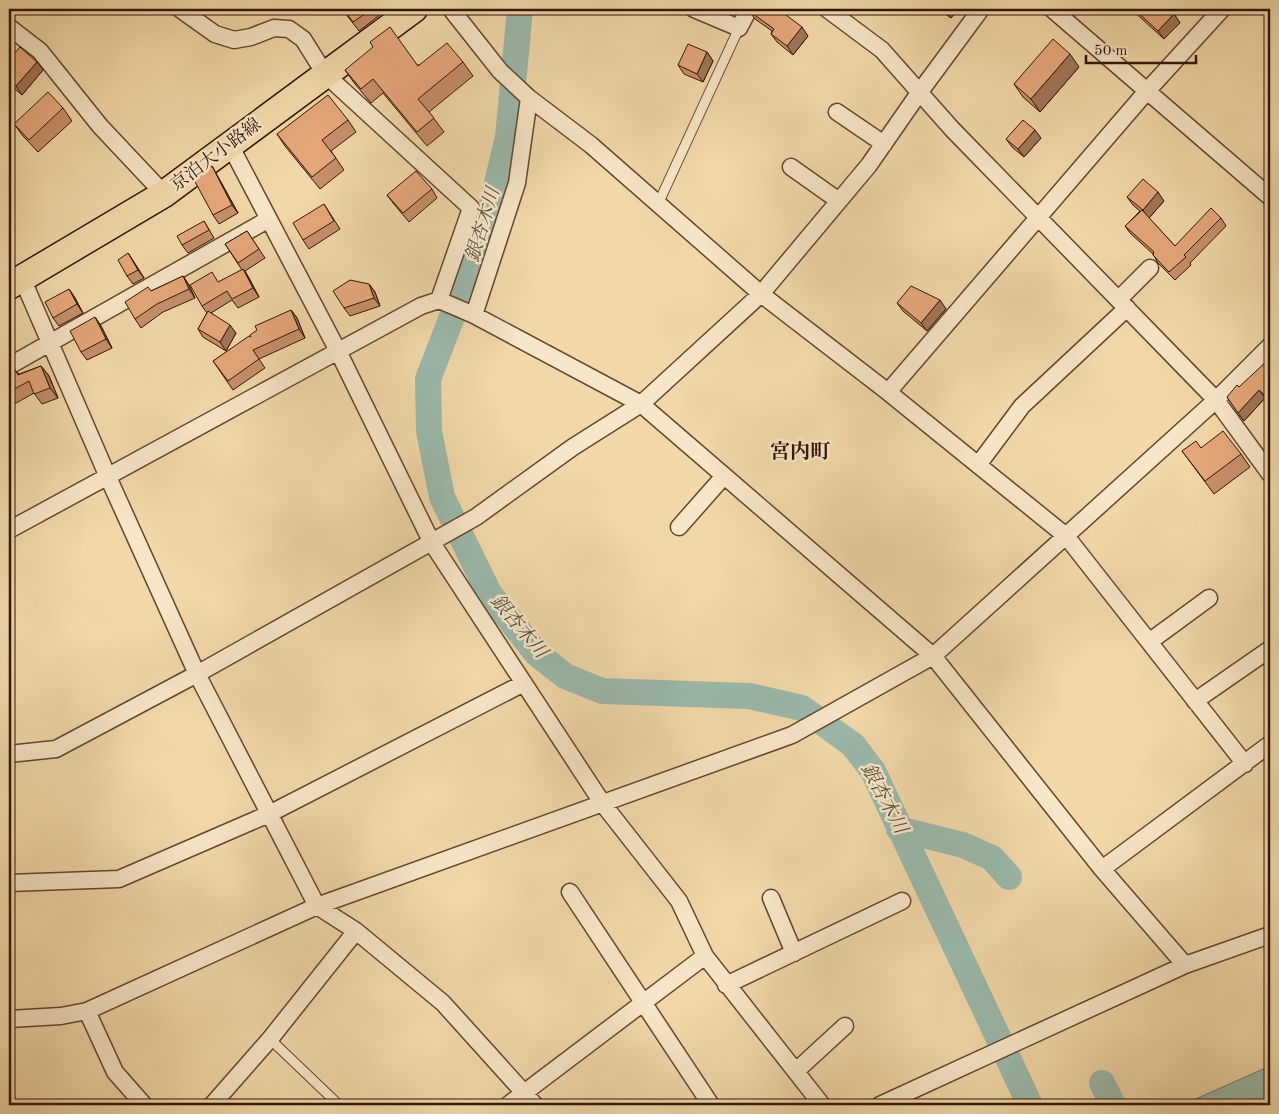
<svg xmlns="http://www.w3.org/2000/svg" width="1279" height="1114" font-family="'Old Standard TT','Noto Serif JP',serif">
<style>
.water{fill:#9bb9ab;stroke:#71776a}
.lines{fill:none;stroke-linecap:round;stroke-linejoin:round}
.river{stroke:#9bb9ab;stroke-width:26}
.service-casing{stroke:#634630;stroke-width:11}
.minor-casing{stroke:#634630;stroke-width:19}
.primary-casing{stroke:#331508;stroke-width:29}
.service{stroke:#f7e6c7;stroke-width:9}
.minor{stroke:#f7e6c7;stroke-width:16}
.primary{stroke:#f2d8a9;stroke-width:26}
.wall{fill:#c6906a;stroke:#331508}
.shaded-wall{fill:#a17656;stroke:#331508}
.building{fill:#e6a87b;stroke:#331508}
.labels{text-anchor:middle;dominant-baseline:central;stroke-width:5;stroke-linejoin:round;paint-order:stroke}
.street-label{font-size:18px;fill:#331508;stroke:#f7e6c7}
.water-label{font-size:19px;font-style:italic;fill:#574e41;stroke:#f7e6c7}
.quarter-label{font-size:20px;font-weight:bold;fill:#331508;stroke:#f7e6c7}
</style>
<rect width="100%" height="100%" fill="#f2d8a9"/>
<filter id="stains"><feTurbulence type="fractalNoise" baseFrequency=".004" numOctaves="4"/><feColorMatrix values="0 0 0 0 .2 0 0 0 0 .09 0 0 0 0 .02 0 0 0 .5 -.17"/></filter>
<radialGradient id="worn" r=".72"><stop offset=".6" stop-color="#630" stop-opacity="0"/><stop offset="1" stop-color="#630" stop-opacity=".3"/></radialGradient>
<path class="water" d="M 1270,1066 L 1270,1105 L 1182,1105 Z"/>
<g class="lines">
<path class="river" d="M 520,9 L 508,137 L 486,229 L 428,379 L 429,431 L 442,497 L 489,593 L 536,653 L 565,676 L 602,691 L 749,696 L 802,708 L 853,745 L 873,771 L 1030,1105
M 899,829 L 963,845 L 992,858 L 1009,877
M 1102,1083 L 1113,1105"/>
<g class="service-casing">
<path id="service" d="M 658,204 L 739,28
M 270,1039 L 339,1105"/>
</g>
<g class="minor-casing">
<path id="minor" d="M 180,9 L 215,34 L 234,40 L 251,37 L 274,28 L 289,29 L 303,39 L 325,74 L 471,208 L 439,300
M 451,9 L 500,71 L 529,98 L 591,145 L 761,294 L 888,392 L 1066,536 L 1245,764
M 694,9 L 739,28 L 749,9
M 827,9 L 882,50 L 952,129 L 1216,400 L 1270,474
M 1052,9 L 1270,197
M 9,27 L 40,51 L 100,126 L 164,194
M 837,112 L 884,144
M 230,145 L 338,351 L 432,543 L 603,804 L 679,901 L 705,956 L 822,1105
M 791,167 L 839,201
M 22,278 L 108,477 L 197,674 L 317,906 L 356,931 L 443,1003 L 535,1105
M 1119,299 L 1150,268
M 474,315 L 517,183 L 529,98
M 9,366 L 269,219
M 888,392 L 1147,91 L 1222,9
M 978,465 L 1022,406 L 1127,308
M 679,527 L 724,476
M 9,530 L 421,306 L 439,300 L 474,315 L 641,404 L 933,656 L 1102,869 L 1185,965
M 1149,642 L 1209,598
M 1195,701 L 1270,649
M 9,754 L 56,749 L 197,674 L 476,517 L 573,447 L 641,404 L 761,294 L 869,165 L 919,93 L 981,9
M 1102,869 L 1270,744
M 9,883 L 119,879 L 269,814 L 524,683
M 570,892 L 711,1105
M 771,898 L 794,953
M 726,985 L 902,901
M 87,1011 L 115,1072 L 144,1105
M 9,1019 L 61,1016 L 87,1011 L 317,906 L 792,735 L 933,656 L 1216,400 L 1270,346
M 796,1071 L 845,1026
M 212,1105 L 270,1039 L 356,931
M 508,1105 L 705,956
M 880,1105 L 1185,965 L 1270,935"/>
</g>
<g class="primary-casing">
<path id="primary" d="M 9,286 L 164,194 L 414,9"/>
</g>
<use href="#service" class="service"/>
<use href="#minor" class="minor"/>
<use href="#primary" class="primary"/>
</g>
<path class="wall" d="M 342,9 L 377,9 L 381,14 L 359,31 Z
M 750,9 L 782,9 L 780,11 L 808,36 L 793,55 L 777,42 L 771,34 L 772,31 L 755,19 L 749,11 Z
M 938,9 L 959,9 L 951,18 Z
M 1131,9 L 1168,9 L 1174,14 L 1180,23 L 1164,39 Z
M 707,52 L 713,61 L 703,82 L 684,74 L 678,65 Z
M 9,60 L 43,70 L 22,95 L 9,84 Z
M 463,62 L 473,76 L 429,112 L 444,132 L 427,146 L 383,93 L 371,103 L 355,84 L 345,70 Z
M 1079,67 L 1040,112 L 1023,97 L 1014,84 Z
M 63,108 L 72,121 L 38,152 L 23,136 L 14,124 Z
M 348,120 L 356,132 L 331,151 L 344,170 L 320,189 L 285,146 L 277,134 Z
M 1041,138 L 1024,157 L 1012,147 L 1006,139 Z
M 212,166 L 217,175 L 238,213 L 219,224 L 213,215 Z
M 432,189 L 437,198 L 409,222 L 393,203 L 387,195 Z
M 1127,197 L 1164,201 L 1149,218 L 1175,246 L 1221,218 L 1226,226 L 1190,263 L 1191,265 L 1175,280 L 1158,263 L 1153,254 L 1130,233 L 1125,226 L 1140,211 L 1133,205 Z
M 324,204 L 340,229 L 309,249 L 303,240 Z
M 204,221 L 214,238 L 188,253 L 182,245 Z
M 247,231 L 265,258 L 245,271 L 249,278 L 259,297 L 238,308 L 232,300 L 211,313 L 236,333 L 226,351 L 203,337 L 198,329 L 207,313 L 202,306 L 219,282 L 242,270 L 225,244 Z
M 128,253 L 144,278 L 133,284 L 127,276 Z
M 183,276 L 189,285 L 195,298 L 163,312 L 141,328 L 135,319 L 151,291 Z
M 369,284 L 375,292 L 380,306 L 350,316 L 344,308 Z
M 69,289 L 75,298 L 83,313 L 59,326 L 53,318 Z
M 897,303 L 946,309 L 927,331 L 903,311 Z
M 291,310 L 297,318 L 305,338 L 259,359 L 265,368 L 233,390 L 213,361 L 251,337 Z
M 95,317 L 101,326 L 112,348 L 87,360 L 81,352 Z
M 1270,362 L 1270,403 L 1265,398 L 1244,421 L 1227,397 Z
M 9,364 L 19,374 L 41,366 L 49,376 L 58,398 L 42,404 L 34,393 L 9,407 Z
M 1201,448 L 1241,454 L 1250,467 L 1214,494 L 1182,451 Z"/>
<path class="shaded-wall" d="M 862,9 L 869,9 L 865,14 Z
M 946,9 L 959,9 L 951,18 L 945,10 Z
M 1174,14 L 1180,23 L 1164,39 L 1158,31 Z
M 802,27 L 808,36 L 793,55 L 787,46 Z
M 707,52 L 713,61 L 703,82 L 697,74 Z
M 1070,54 L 1079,67 L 1040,112 L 1031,99 Z
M 37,62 L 43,70 L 22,95 L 16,86 Z
M 1035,130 L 1041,138 L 1024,157 L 1018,149 Z
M 212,166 L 217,175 L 238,213 L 232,205 Z
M 1158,192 L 1164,201 L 1148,219 L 1143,210 Z
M 128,253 L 134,262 L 144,278 L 138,270 Z
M 243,269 L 249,278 L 259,297 L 253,288 Z
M 183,276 L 189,285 L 195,298 L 189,289 Z
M 369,284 L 375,292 L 380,306 L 374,298 Z
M 69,289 L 75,298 L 83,313 L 77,304 Z
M 940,300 L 946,309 L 927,331 L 921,323 Z
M 291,310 L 297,318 L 305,338 L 299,329 Z
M 95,317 L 101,326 L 112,348 L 106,339 Z
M 230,325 L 236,333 L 226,351 L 220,342 Z
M 41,366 L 49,376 L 58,398 L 50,388 Z
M 1259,390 L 1265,398 L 1244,421 L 1238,413 Z"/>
<path class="building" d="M 343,9 L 372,9 L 353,22 Z
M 750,9 L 778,9 L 802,27 L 787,46 L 771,34 L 774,29 L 749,11 Z
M 1134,9 L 1168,9 L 1174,14 L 1158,31 Z
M 390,27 L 418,66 L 447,43 L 463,62 L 418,99 L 434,118 L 417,132 L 373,79 L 361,89 L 345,70 L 373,47 L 370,42 Z
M 1053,39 L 1070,54 L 1031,99 L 1014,84 Z
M 688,44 L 707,52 L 697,74 L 678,65 Z
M 20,47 L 37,62 L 16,86 L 9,81 L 9,60 Z
M 48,92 L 63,108 L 29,140 L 14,124 Z
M 328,95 L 348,120 L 322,140 L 336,158 L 312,177 L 277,134 Z
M 1023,120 L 1035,130 L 1018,149 L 1006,139 Z
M 212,166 L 232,205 L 213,215 L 193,178 Z
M 416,171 L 432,189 L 403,213 L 387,195 Z
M 1143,179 L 1158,192 L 1143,210 L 1127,197 Z
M 324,204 L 334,221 L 303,240 L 293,223 Z
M 1211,208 L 1221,218 L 1184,255 L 1186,257 L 1169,272 L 1153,255 L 1154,252 L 1125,226 L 1142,210 L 1175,246 Z
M 204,221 L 209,230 L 182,245 L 177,236 Z
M 247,231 L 259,249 L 238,263 L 225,244 Z
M 128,253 L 138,270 L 127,276 L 118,260 Z
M 243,269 L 253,288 L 232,299 L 227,291 L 202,306 L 190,285 L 212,272 L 218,282 Z
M 183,276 L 189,289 L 157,304 L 135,319 L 125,302 L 148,287 L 151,291 Z
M 350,280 L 369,284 L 374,298 L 344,308 L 333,291 Z
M 911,286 L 940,300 L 921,323 L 897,303 Z
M 69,289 L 77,304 L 53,318 L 45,302 Z
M 291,310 L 299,329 L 253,350 L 259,359 L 228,381 L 213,361 L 249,336 L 251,337 L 250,335 L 257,330 L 255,326 Z
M 208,311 L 230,325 L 220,342 L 198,329 Z
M 95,317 L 106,339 L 81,352 L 70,331 Z
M 1268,360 L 1270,362 L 1270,400 L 1259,390 L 1238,413 L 1227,397 L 1237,385 L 1239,387 Z
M 11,362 L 18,375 L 41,366 L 50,388 L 34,394 L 29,381 L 9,392 L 9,364 Z
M 1223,431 L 1241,454 L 1205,481 L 1182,451 L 1196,441 L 1201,448 Z"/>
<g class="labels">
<g class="street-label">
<text transform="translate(216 155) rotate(-37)">京泊大小路線</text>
</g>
<g class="water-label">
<text transform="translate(484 225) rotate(-73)">銀杏木川</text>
<text transform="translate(518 627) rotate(50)">銀杏木川</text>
<text transform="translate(883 799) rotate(62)">銀杏木川</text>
</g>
<g class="quarter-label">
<text x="800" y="453">宮内町</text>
</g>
</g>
<rect width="1279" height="1114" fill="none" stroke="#f2d8a9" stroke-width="30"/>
<rect x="10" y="10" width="1259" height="1094" fill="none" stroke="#331508" stroke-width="2.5"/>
<rect x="15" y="15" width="1249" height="1084" fill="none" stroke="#331508"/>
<path d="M1086 55v8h110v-8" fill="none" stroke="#331508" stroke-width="2.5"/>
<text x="1094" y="55" font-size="15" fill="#331508" stroke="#f7e6c7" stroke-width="4" paint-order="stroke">50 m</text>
<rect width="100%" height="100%" filter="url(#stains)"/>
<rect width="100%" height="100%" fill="url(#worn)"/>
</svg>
